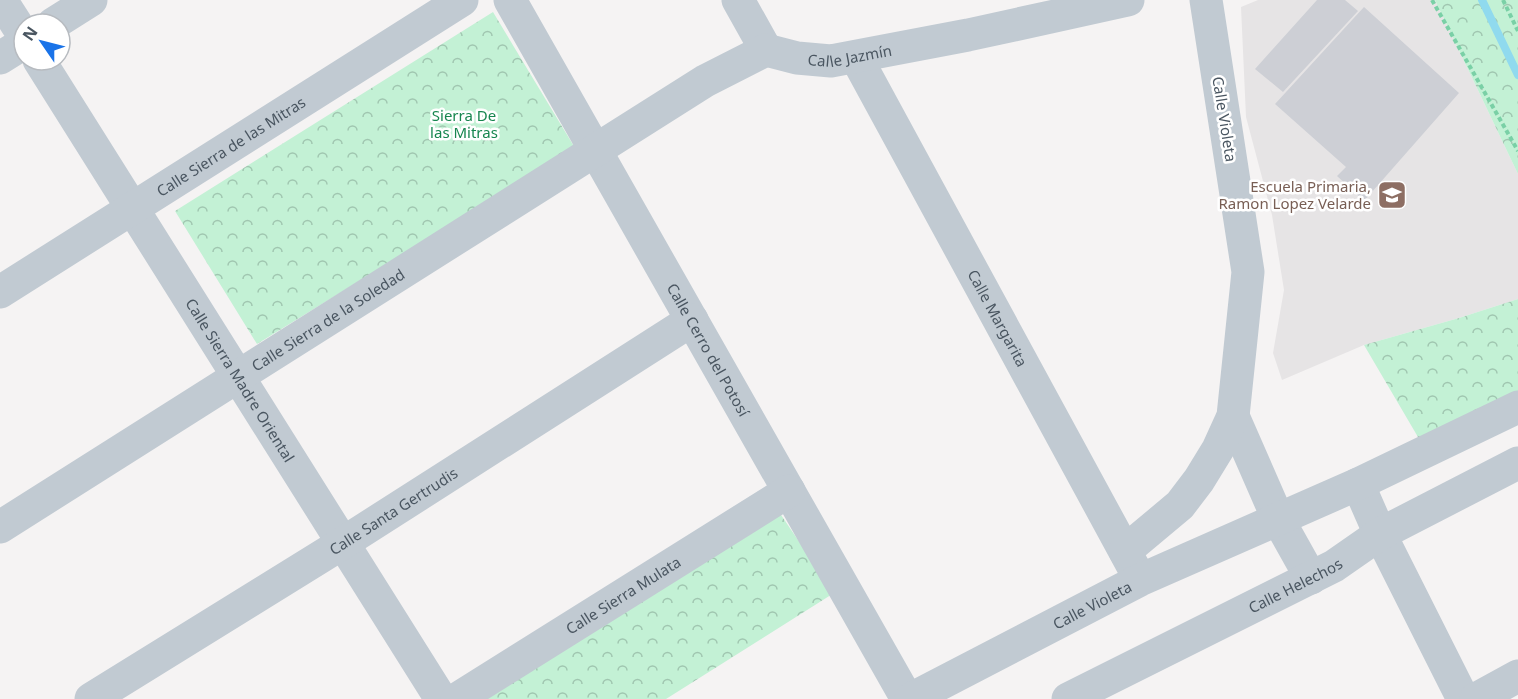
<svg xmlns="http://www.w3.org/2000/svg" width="1518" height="699" font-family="'Noto Sans',sans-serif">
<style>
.education{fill:#e6e4e5}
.park{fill:url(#park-crowns)}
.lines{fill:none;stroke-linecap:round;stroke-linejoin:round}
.stream{stroke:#90daee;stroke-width:8}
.building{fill:#cdcfd5}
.path{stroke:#7ad0a6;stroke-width:4;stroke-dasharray:4.5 3;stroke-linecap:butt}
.minor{stroke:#c1cad2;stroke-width:33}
.labels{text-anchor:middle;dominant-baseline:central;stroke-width:5;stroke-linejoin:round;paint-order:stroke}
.street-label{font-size:15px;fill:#4a5661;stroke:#fff}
.park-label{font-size:15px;fill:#17864f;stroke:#fff}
.education-label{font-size:15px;fill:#785e54;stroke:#fff;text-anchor:end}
</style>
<defs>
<pattern id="park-crowns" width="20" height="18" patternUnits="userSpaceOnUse" patternTransform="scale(1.5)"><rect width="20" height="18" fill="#c3f1d5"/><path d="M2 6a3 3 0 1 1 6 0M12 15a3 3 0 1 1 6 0" fill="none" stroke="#a0c6b0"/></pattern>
</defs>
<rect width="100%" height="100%" fill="#f5f3f3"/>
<path class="education" d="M 1258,0 L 1435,0 L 1518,174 L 1518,299 L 1459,318 L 1364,345 L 1282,380 L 1273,353 L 1284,290 L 1272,215 L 1246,117 L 1241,7 Z"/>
<path class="park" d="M 1435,0 L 1518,0 L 1518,174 Z
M 493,12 L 575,148 L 257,344 L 175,211 Z
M 1518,299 L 1518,399 L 1425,449 L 1364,345 L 1459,318 Z
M 779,512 L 834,593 L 666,699 L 481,699 Z"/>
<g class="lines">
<path class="stream" d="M 1482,0 L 1518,75"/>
</g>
<path class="building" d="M 1317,0 L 1345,0 L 1358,11 L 1283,92 L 1255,69 Z
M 1364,7 L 1459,93 L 1364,201 L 1337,176 L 1346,167 L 1275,104 Z"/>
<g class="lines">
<path class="path" d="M 1432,0 L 1518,151
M 1503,0 L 1518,31"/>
<g class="minor">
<path d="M 1,0 L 24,36"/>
<path id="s1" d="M 510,0 L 907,699"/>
<path d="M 738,0 L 766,50"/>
<path d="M 53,24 L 91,0"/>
<path id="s2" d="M 856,57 L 1135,570"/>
<path d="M 0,58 L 24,43"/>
<path id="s3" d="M 39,60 L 441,699"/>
<path id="s4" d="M 0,292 L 462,0"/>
<path d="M 1233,416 L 1278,519 L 1311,578"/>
<path d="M 1358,484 L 1380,534 L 1463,699"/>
<path id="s5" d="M 0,527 L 705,81 L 766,50 L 797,58 L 831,61 L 968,35 L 1128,0"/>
<path d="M 1125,551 L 1180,505 L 1199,480 L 1218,449 L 1233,416 L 1248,272 L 1206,0"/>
<path id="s6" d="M 91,699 L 343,543 L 692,320"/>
<path id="s7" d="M 457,699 L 789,491"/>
<path id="s8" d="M 911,699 L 1140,580 L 1358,484 L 1518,407"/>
<path id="s9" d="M 1068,699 L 1334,566 L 1380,534 L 1518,463"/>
<path d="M 1476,699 L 1518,676"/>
</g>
</g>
<defs>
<g id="school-square" transform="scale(1.5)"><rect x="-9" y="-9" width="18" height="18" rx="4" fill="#8d6e63" stroke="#fff"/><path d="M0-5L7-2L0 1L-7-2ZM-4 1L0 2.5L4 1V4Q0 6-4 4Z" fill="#fff"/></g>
</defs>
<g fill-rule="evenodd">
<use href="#school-square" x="1392" y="195"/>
</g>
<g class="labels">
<g class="street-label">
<text stroke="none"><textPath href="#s5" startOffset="988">Calle Jazmín</textPath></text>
<text transform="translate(1225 119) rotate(81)">Calle Violeta</text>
<text stroke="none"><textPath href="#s4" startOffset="273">Calle Sierra de las Mitras</textPath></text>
<text stroke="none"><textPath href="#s2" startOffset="297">Calle Margarita</textPath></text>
<text stroke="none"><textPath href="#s5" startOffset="388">Calle Sierra de la Soledad</textPath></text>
<text stroke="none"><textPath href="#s1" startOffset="402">Calle Cerro del Potosí</textPath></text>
<text stroke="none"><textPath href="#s3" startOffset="378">Calle Sierra Madre Oriental</textPath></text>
<text stroke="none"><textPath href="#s6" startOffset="356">Calle Santa Gertrudis</textPath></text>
<text stroke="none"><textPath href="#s9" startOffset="254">Calle Helechos</textPath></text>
<text stroke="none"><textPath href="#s7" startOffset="196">Calle Sierra Mulata</textPath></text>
<text stroke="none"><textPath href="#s8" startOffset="204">Calle Violeta</textPath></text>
</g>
<g class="park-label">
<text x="464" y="115">Sierra De<tspan x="464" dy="17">las Mitras</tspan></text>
</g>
<g class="education-label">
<text x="1371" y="186">Escuela Primaria,<tspan x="1371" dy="17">Ramon Lopez Velarde</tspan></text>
</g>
</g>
<g transform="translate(42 42) rotate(305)"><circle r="28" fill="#ffffff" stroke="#b7bbc0" stroke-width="1.5"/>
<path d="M0-4.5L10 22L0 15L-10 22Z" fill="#1a73e8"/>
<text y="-9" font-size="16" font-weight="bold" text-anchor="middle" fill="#4a5661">N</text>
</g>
</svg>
